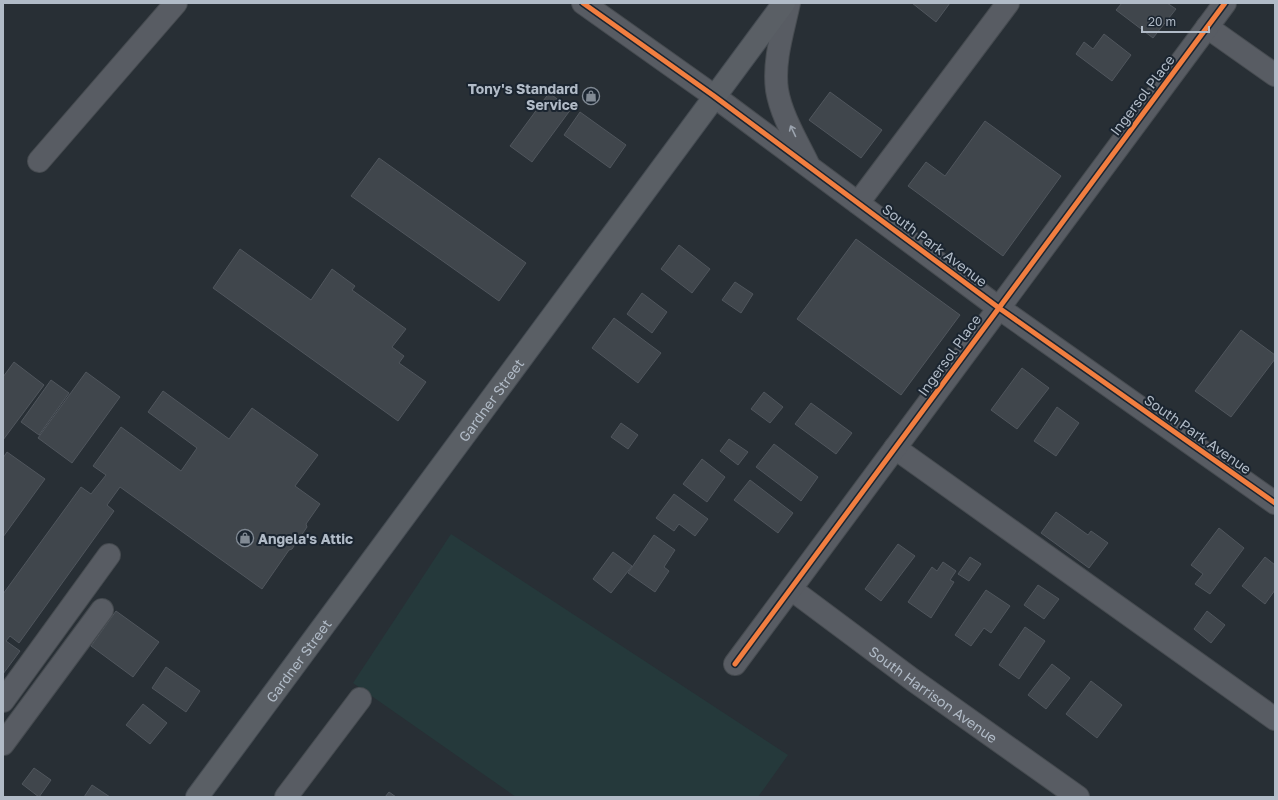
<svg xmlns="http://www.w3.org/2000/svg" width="1278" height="800" font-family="'Golos Text',sans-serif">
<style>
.green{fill:#25393b}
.building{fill:#40464c;stroke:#50565d}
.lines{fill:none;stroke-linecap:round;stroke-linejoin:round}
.minor-casing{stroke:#464b50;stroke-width:24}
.major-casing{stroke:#454b52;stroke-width:24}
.minor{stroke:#585c63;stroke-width:22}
.major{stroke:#5a5f65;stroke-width:22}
.cycleway-casing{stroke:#1b2530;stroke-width:8}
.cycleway{stroke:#f27e40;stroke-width:5}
.oneway{stroke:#9ba3ae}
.labels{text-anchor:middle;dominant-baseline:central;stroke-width:4;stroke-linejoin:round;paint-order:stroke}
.poi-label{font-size:14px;font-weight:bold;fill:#b1bbc7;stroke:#1b2530;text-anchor:end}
.street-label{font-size:14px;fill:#b1bbc7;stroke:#1b2530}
</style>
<rect width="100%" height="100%" fill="#282f35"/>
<path class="green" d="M 451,534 L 788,755 L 758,797 L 516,797 L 353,683 Z"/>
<path class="building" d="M 912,3 L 950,3 L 936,22 Z
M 1122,3 L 1167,3 L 1176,9 L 1153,38 L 1116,10 Z
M 1104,34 L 1131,55 L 1112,81 L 1076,54 L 1084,42 L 1093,49 Z
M 830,92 L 882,130 L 861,158 L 809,120 Z
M 549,93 L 571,109 L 532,162 L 510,146 Z
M 580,112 L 626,145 L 610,168 L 564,135 Z
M 985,121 L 1061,176 L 1003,256 L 908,186 L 926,162 L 945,176 Z
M 379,158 L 526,263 L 499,301 L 351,196 Z
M 856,239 L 960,315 L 901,395 L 797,319 Z
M 679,245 L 710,269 L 692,293 L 661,269 Z
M 240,249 L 311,300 L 332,269 L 355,286 L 352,290 L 406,329 L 392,347 L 404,356 L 399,363 L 426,382 L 398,421 L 213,288 Z
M 735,282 L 753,294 L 741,313 L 722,300 Z
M 642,293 L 667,312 L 652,333 L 627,314 Z
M 614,318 L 661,353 L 638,383 L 592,348 Z
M 1241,330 L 1275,355 L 1275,359 L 1231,417 L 1195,391 Z
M 14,362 L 44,385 L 3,440 L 3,377 Z
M 1022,368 L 1049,388 L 1017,429 L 991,410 Z
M 86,372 L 120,397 L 72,463 L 38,438 Z
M 51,380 L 69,393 L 39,435 L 21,422 Z
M 163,391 L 229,439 L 252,408 L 318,455 L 295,486 L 320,504 L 306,524 L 307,527 L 292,549 L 289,550 L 262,589 L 120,487 L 107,505 L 114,511 L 19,643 L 10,636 L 6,641 L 20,651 L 3,674 L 3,594 L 81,487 L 91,494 L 106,475 L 93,466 L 121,427 L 181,471 L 197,448 L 148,412 Z
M 764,392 L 783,407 L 770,423 L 751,409 Z
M 811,403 L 852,433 L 836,454 L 795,424 Z
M 1057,407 L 1079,423 L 1056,456 L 1034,441 Z
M 621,423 L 638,435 L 628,449 L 611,437 Z
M 729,439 L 748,452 L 738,465 L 720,451 Z
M 774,444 L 818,477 L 801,501 L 756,467 Z
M 7,452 L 45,479 L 3,537 L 3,458 Z
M 702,459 L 725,477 L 707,502 L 683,484 Z
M 750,480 L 793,513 L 778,533 L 734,500 Z
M 674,494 L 708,519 L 695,536 L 679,524 L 674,531 L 656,518 Z
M 1056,512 L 1088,535 L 1091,531 L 1108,543 L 1089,568 L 1041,533 Z
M 1219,528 L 1244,548 L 1210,594 L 1195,584 L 1203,574 L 1191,565 Z
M 654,535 L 675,550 L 664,567 L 669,571 L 655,592 L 628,573 Z
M 898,544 L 915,556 L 881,601 L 865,589 Z
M 613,552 L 632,566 L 611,593 L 593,579 Z
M 970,557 L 981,564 L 969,581 L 958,574 Z
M 1265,557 L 1275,565 L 1275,590 L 1265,604 L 1242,586 Z
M 943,562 L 956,571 L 950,580 L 954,582 L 931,618 L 908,602 L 932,567 L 937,571 Z
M 1038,585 L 1059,599 L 1044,619 L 1024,605 Z
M 986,590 L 1010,606 L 991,633 L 984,628 L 971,646 L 955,635 Z
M 116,611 L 159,642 L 133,677 L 91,646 Z
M 1207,611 L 1225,625 L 1211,643 L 1194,629 Z
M 1025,627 L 1045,641 L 1019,679 L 999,665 Z
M 1052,664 L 1070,678 L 1046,709 L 1028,695 Z
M 166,667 L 200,691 L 186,712 L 152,688 Z
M 1091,681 L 1122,705 L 1097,738 L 1066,714 Z
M 143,704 L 167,723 L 150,744 L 126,725 Z
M 34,768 L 51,780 L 39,797 L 22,784 Z
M 92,785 L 110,797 L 84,797 Z
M 389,792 L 396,797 L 385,797 Z"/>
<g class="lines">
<g class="minor-casing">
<g id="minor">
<path d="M 583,3 L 714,96 L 999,308 L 1275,503"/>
<path d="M 789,3 C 783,31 773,61 777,90 C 781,115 797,141 808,164"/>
<path d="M 1207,27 L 1275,75"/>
<path d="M 39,161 L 176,3"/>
<path d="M 858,203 L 1008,3"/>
<path d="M 895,448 L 1275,719"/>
<path id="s1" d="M 791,589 L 913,680 L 1078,797"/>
<path d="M 735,664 L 1225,3"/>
<path d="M 3,701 L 109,555"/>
<path d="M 3,744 L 102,610"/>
<path d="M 286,797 L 360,699"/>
</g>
</g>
<g class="major-casing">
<g id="major">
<path id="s2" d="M 197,797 L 784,3"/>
</g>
</g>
<use href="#minor" class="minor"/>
<use href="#major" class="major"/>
<g class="cycleway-casing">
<path id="cycleway" d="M 583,3 L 714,96 L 999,308 L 1275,503
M 735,664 L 1225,3"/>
</g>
<use href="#cycleway" class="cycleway"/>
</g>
<defs><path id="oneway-shaft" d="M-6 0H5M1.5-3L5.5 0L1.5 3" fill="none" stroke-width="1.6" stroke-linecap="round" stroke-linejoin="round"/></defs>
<use class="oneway" href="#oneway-shaft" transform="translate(793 131) rotate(-115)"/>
<defs>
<g id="shop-ring" transform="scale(0.9)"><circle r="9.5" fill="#1b2530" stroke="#818a94" stroke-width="1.5"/><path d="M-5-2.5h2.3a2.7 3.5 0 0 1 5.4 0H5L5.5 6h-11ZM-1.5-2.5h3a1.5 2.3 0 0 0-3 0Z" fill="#818a94"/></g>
</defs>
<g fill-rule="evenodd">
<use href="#shop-ring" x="591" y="96"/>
<use href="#shop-ring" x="245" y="538"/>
</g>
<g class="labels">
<g class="poi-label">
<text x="578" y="88">Tony's Standard<tspan x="578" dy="16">Service</tspan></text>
<text x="258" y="538" text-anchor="start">Angela's Attic</text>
</g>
<g class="street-label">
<text transform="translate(1142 95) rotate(-53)">Ingersol Place</text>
<text transform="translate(935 245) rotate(37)">South Park Avenue</text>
<text transform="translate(949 355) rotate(-54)">Ingersol Place</text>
<text stroke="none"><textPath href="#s2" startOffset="494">Gardner Street</textPath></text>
<text transform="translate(1198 434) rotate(35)">South Park Avenue</text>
<text stroke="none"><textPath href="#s2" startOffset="170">Gardner Street</textPath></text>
<text stroke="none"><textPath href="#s1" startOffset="177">South Harrison Avenue</textPath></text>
</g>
</g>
<rect width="1278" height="800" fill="none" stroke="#b1bbc7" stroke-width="8"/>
<path d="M1142 26v6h67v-6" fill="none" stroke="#b1bbc7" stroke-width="2"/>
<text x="1148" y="26" font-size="12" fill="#b1bbc7" stroke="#1b2530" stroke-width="3" paint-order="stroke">20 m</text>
</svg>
